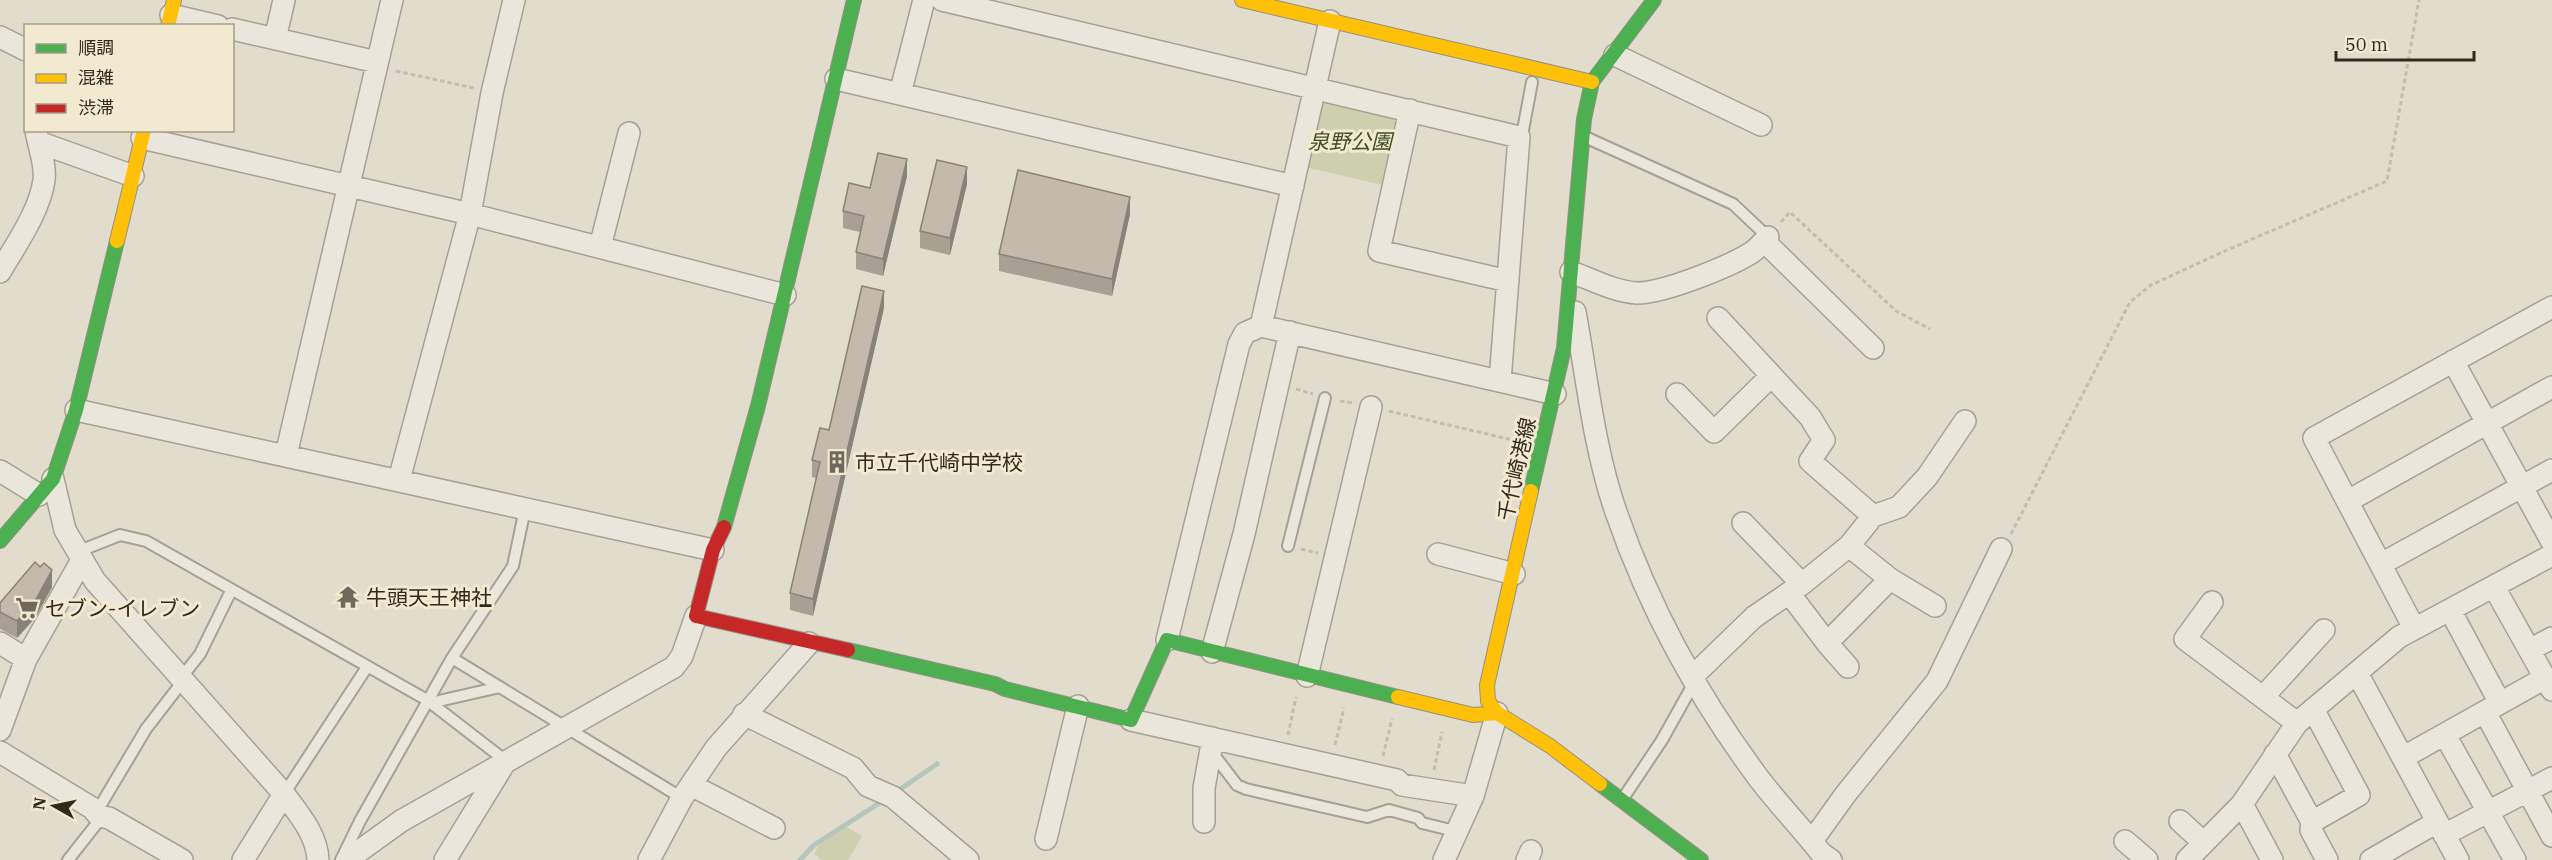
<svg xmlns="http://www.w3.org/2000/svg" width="2552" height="860" font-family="'IBM Plex Serif','Noto Sans JP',serif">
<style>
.green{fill:#cdcfaf}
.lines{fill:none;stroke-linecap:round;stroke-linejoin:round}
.stream{stroke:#b6c6bd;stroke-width:5}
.lane-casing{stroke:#a6a195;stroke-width:14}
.street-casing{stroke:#a6a195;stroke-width:24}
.fast-casing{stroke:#959085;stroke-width:16}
.slow-casing{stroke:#959085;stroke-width:16}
.jam-casing{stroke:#959085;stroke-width:16}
.path{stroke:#c2bdb4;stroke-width:3;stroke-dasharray:4.5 3;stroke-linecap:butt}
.lane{stroke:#eae6dc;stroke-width:10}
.street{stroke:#eae6dc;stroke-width:21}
.fast{stroke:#4caf50;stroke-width:14}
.slow{stroke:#ffc107;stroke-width:14}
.jam{stroke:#c62828;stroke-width:14}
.wall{fill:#a9a094}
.shaded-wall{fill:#898278}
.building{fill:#c4baac;stroke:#898278;stroke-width:1.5}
.labels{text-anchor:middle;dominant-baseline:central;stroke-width:6;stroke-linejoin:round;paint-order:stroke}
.park-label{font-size:21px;font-style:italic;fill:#404d27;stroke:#f1ead1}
.poi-label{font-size:21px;fill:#32291e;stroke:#f1ead1;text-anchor:start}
.street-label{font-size:21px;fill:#32291e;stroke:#f1ead1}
</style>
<rect width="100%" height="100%" fill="#e1dccb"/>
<path class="green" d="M 1330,99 L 1394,114 L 1400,123 L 1387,186 L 1305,167 L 1319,107 Z
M 845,826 L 862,836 L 848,860 L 822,860 L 814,854 L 819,845 Z"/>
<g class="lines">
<path class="stream" d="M 899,790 L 937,764
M 800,860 L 814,845 L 881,802"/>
<g class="lane-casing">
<path id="lane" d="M 1519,137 L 1523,130 L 1532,82
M 1585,137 L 1733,204 L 1768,237
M 1288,546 L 1325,398
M 77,552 L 120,535 L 146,541 L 427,700 L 506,761
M 452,658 L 682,798
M 181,678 L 200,654 L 231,591
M 430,703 L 500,687
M 1211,751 L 1237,785 L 1246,789 L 1367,817 L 1389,810 L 1418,818 L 1422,823 L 1459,832
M 284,794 L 367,667
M 1622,800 L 1662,740 L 1695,681
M 96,813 L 146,729 L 183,681
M 68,860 L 102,817
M 341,860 L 360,821 L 452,658 L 513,566 L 525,509"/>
</g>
<g class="street-casing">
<path id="street" d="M 942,0 L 1519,137 L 1500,381
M 171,15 L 218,26
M 1330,21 L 1261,326 L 1555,394
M 232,29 L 377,62
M 0,37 L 26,50
M 275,39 L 284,0
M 1615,55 L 1761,125
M 836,79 L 1293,186
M 900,94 L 924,0
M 1410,110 L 1379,251 L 1508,281
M 142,138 L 470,214 L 785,295
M 41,143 L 133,176
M 1764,241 L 1873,348
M 600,247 L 629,133
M 0,272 C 15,246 40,211 44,180 C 46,163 38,146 36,130
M 1571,272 C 1591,279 1615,292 1637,293 C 1664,293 1728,267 1751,253 C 1757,249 1763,242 1768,237
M 1575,312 C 1587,378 1594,449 1616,512 C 1650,610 1696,693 1757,776 C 1777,803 1801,827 1821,853 L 1831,860
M 1718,318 L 1810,417 L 1824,440 L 1810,461 L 1873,516
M 2453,361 L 2552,542
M 1677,394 L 1714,432 L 1771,376
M 76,410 L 713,550
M 286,455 L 392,0
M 0,471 L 39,495
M 53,479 L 65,530 L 95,581 L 284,794 C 299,814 317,835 318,860
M 399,480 L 470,214 L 492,93 L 514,0
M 2348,501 L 2552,387
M 1743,523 L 1802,584
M 1849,546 L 1890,579 L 1935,606
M 1438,554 L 1514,574
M 2381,564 L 2552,470
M 2494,587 L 2545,678
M 1789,593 L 1827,643 L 1890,579
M 2212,602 L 2185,639 L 2297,723
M 2450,610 L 2500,703
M 2414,628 L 2314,438 L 2552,307
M 1167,640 L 1239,344 L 1245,333 L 1261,326
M 0,643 L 26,659
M 1827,643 L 1848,667
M 2531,649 L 2552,638
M 1212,652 L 1244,534 L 1290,332
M 2357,673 L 2458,860
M 1307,676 L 1371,407
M 1692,677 L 1754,617 L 1802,584 L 1849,546 L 1873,516 L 1899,507 L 1927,477 L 1965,421
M 2263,697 L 2324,630
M 2485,712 L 2552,836
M 744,714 L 853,768 L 868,786 L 893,797 L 968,860
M 1131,720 L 1397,780 L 1402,785 L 1473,796
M 0,730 L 26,659 L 82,560
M 2445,735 L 2515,860
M 0,752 L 92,808 L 99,816 L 109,818 L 182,860
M 2275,754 L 2312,822 L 2359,795 L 2313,709
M 2404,757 L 2545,678 L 2552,690
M 691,785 L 774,828
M 2242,804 L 2272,860
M 2180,821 L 2204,843
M 1204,822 L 1204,788 L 1213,738
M 2312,822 L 2311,830 L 2327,860
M 2444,835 L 2552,778
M 1046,839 L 1078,706
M 1812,841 L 1845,795 L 1937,681 L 2001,549
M 2125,841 L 2147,860
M 243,860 L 284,794
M 347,860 L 401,821 L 674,667 L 682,656 L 696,616
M 445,860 L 504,764
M 649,860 L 682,798 L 716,748 L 809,643
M 1444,860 L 1473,796 L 1497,713
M 1527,860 L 1531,851
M 2187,860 L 2242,804 L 2297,723 L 2399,637 L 2552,555
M 2371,860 L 2437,822"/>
</g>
<g class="fast-casing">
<path id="fast" d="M 1531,491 L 1564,348 L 1584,119 L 1592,82 L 1654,0
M 724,527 L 758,406 L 854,0
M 0,541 L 53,479 L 76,410 L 117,241
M 848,650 L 995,684 L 1005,689 L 1131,720 L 1167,640 L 1398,697
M 1600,784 L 1701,860"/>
</g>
<g class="slow-casing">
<path id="slow" d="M 1242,0 L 1592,82
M 168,26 L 174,0
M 117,241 L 144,130
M 1531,491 L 1487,685 L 1488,701 L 1497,713 L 1550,746 L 1600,784
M 1398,697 L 1473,715 L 1497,713"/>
</g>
<g class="jam-casing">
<path id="jam" d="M 724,527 L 713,550 L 696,616 L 848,650"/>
</g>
<path class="path" d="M 396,71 L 474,88
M 1781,222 L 1790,212 L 1896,311 L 1930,329
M 1296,389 L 1313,394
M 1340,401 L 1354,403
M 1389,411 L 1517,441
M 2011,534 L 2130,302 L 2151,285 L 2227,250 L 2387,181 L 2419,0
M 1301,549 L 1318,553
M 1288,735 L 1296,697
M 1335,745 L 1344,708
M 1383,756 L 1392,719
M 1434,770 L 1442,732"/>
<use href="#lane" class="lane"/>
<use href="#street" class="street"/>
<use href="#fast" class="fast"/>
<use href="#slow" class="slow"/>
<use href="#jam" class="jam"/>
</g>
<path class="wall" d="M 907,176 L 883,276 L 856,269 L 856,252 L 860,232 L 843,228 L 843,211 L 870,188 Z
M 967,184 L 950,255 L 920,248 L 920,231 Z
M 1130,214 L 1112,296 L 999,271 L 999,254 Z
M 884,308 L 813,616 L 790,610 L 790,593 L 816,478 L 812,477 L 812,460 L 829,430 Z
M 52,587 L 35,618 L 17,638 L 0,629 L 0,603 Z"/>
<path class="shaded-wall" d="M 907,159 L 907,176 L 883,276 L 883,259 Z
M 967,167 L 967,184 L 950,255 L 950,238 Z
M 1130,197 L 1130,214 L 1112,296 L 1112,279 Z
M 884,291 L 884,308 L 813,616 L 813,599 Z
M 52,570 L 52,587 L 35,618 L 17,638 L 17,621 Z"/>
<path class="building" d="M 878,153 L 907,159 L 883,259 L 856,252 L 864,216 L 843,211 L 849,183 L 870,188 Z
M 937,160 L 967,167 L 950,238 L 920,231 Z
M 1018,170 L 1130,197 L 1112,279 L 999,254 Z
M 862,286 L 884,291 L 813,599 L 790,593 L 820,462 L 812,460 L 820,428 L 829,430 Z
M 35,562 L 40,567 L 44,563 L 52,570 L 35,601 L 17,621 L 0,612 L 0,603 Z"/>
<defs>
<g id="building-bare" transform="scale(1.8)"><path d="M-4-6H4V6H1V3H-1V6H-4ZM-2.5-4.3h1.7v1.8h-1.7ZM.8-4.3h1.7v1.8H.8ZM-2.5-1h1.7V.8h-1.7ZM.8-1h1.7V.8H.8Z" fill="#6f685b" stroke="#f1ead1" stroke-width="2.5" paint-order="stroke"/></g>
<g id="temple-bare" transform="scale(1.8)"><path d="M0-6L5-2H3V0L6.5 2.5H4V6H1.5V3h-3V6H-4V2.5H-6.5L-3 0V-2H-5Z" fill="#6f685b" stroke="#f1ead1" stroke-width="2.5" paint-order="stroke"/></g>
<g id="supermarket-bare" transform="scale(1.8)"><path d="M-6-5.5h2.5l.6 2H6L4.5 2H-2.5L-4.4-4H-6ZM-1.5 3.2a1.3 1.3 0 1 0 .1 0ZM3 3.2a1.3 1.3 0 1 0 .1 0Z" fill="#6f685b" stroke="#f1ead1" stroke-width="2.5" paint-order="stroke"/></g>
</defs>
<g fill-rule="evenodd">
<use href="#building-bare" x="837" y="462"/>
<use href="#temple-bare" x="348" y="597"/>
<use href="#supermarket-bare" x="27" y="608"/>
</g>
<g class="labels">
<g class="park-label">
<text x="1350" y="141">泉野公園</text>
</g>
<g class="poi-label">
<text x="855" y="462">市立千代崎中学校</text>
<text x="366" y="597">牛頭天王神社</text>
<text x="45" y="608">セブン-イレブン</text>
</g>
<g class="street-label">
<text transform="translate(1516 469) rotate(-77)">千代崎港線</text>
</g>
</g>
<rect x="24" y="24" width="210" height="108" fill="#f1ead1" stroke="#a59d89" stroke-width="1.5"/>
<rect x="36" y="44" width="30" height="9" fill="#4caf50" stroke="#a59d89" stroke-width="1.5"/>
<text x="78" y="54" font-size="18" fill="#32291e">順調</text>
<rect x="36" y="74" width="30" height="9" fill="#ffc107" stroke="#a59d89" stroke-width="1.5"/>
<text x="78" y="84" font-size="18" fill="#32291e">混雑</text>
<rect x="36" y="104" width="30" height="9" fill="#c62828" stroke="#a59d89" stroke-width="1.5"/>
<text x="78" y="114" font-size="18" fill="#32291e">渋滞</text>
<g transform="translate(54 806) rotate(279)" stroke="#f1ead1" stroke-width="4.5" paint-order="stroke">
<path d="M0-4.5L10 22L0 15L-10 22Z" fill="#32291e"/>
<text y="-9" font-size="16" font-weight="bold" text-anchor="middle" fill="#32291e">N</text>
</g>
<path d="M2336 51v9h138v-9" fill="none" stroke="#32291e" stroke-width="3"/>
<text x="2345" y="51" font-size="18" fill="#32291e" stroke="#f1ead1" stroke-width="4.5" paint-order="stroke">50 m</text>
</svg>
